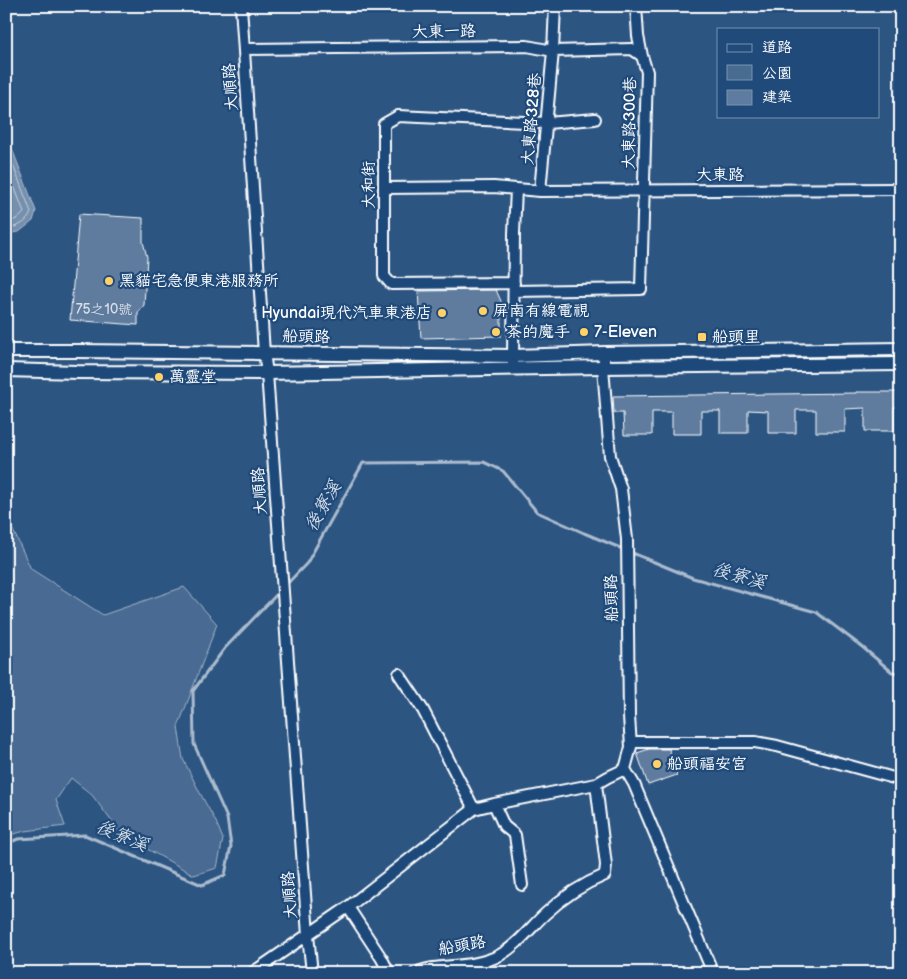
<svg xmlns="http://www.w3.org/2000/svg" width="907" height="979" font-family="'Balsamiq Sans','LXGW WenKai TC',sans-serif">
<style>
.green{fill:#486b92;stroke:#a4b5c8}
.water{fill:#748fad;stroke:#acbcce}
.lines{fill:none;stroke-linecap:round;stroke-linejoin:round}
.shore{stroke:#c7d2de;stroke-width:1}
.stream{stroke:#acbcce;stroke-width:3}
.building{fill:#5e7c9f;stroke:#fff}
.minor-casing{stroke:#fff;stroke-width:14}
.major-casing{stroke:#fff;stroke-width:16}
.minor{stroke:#1f4a7a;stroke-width:10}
.major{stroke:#1f4a7a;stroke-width:12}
.poi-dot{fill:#ffd166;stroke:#1f4a7a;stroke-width:2}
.labels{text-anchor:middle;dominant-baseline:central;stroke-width:4.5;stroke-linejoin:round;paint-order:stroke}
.number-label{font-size:14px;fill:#d7dee7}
.street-label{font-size:16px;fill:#fff;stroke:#1f4a7a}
.poi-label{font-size:16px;fill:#fff;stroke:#1f4a7a;text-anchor:start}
.water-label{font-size:18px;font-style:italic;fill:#d5dde6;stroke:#1f4a7a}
</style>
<rect width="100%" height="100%" fill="#2c5582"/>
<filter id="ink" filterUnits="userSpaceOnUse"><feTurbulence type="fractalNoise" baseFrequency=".02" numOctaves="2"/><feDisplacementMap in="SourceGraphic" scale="10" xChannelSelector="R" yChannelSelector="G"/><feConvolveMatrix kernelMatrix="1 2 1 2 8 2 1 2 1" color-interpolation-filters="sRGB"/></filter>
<g filter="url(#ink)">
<path class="green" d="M 6,515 L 31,569 L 103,615 L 184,587 L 217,624 L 178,727 L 183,759 L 200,793 L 216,822 L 223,839 L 217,868 L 194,875 L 149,850 L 124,838 L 92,795 L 71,778 L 56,800 L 65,826 L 25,831 L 6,836 Z"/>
<path class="water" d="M 6,133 L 36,211 L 33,221 L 19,232 L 6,234 Z"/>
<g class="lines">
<path class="shore" d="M 6,147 L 31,212 C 28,223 17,227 6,229
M 6,165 L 24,212 C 21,218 13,221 6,223"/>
<path class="stream" d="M 286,585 L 307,563 L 363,463 L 484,462 L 503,471 L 537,512 L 584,533 L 693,578 L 816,612 L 861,646 L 892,672 L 901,673
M 6,844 L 18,839 L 85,835 L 202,885 L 225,875 L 231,846 L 227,818 L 194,744 L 193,691 L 225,648 L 280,591"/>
</g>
<path class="building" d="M 79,214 L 143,218 L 143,242 L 147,257 L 144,305 L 138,313 L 138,325 L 70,320 Z
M 496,290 L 501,301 L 501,336 L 421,338 L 418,291 Z
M 856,392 L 901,392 L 901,407 L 894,407 L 894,431 L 865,431 L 865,408 L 845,409 L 845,432 L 816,432 L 816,410 L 796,410 L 796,433 L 768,433 L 768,411 L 748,410 L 748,433 L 720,433 L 720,411 L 701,411 L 701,434 L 672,434 L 672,412 L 652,412 L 652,435 L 624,435 L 623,413 L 614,413 L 613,396 L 856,393 Z
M 649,749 L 669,749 L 677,775 L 648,785 L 637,753 Z"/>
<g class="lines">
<g class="minor-casing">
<path id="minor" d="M 241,6 L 264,353 L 267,373 L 308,935 L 312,973
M 244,49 L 527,46 L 553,51 L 632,49 L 642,56
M 384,188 L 494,187 L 540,191 L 901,189
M 540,191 L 553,51 L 555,6
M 514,283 L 391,284 L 384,276 L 384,124 L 398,116 L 547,123 L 595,119
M 514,291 L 641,289 L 647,72 L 642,56 L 638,36 L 636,6
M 513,363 L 514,233 L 516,189
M 399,674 L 423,710 L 474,809
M 631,742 L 755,742 L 777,746 L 901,780
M 625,769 L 634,784 L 713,973
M 494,804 L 504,826 L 515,835 L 522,885
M 348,907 L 382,959 L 389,973
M 252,973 L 348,907 L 474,809 L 494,804 L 596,784 L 608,777 L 625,769 L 631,747 L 629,716 L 627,539 L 621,489 L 610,456 L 603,367 L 605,353
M 415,973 C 421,971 427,969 433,968 C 455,965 480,966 500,955 C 518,945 530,928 545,914 C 563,897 583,884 605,875 L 606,865 L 596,784"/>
</g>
<g class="major-casing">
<path id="major" d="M 6,351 L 77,351 L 514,356 L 605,353 L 901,349
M 6,370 L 77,372 L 267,373 L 603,367 L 901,364"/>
</g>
<use href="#minor" class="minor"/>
<use href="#major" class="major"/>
</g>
</g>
<g class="poi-dot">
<circle cx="109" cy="281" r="5"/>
<circle cx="483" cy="311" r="5"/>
<circle cx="442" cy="313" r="5"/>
<circle cx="496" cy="332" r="5"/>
<circle cx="584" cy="332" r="5"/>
<rect x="697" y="332" width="10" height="10" rx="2.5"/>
<circle cx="159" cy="377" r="5"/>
<circle cx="657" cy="764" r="5"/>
</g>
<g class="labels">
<g class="number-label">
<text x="104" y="309">75之10號</text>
</g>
<g class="street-label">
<text transform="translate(444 32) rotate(-1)">大東一路</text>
<text transform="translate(231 87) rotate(-94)">大順路</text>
<text transform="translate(532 119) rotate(-85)">大東路328巷</text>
<text transform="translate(630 123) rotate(-89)">大東路300巷</text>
<text x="720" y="175">大東路</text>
<text transform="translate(369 185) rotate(-90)">大和街</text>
<text transform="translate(306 337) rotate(1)">船頭路</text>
<text transform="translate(260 491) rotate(-94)">大順路</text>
<text transform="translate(612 598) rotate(-91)">船頭路</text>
<text transform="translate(290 895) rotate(-94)">大順路</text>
<text transform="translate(462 946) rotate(-10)">船頭路</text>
</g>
<g class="poi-label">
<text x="119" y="281">黑貓宅急便東港服務所</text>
<text x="493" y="311">屏南有線電視</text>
<text x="432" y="313" text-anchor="end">Hyundai現代汽車東港店</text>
<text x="506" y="332">茶的魔手</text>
<text x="594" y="332">7-Eleven</text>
<text x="712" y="337">船頭里</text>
<text x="169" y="377">萬靈堂</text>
<text x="667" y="764">船頭福安宮</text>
</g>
<g class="water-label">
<text transform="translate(323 506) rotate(-60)">後寮溪</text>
<text transform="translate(739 576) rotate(16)">後寮溪</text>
<text transform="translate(122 836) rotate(23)">後寮溪</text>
</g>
</g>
<rect width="907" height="979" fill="none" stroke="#1f4a7a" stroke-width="25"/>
<rect x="12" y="12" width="882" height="954" fill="none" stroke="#fff" stroke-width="2" filter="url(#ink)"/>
<rect x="717" y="28" width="162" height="90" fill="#1f4a7a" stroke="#7992af"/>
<rect x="727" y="44" width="25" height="8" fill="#1f4a7a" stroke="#7992af"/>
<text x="762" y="52" font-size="15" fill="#ffffff">道路</text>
<rect x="727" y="65" width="25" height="15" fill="#486b92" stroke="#7992af"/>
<text x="762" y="78" font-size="15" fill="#ffffff">公園</text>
<rect x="727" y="90" width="25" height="15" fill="#5e7c9f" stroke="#7992af"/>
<text x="762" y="102" font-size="15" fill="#ffffff">建築</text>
</svg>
